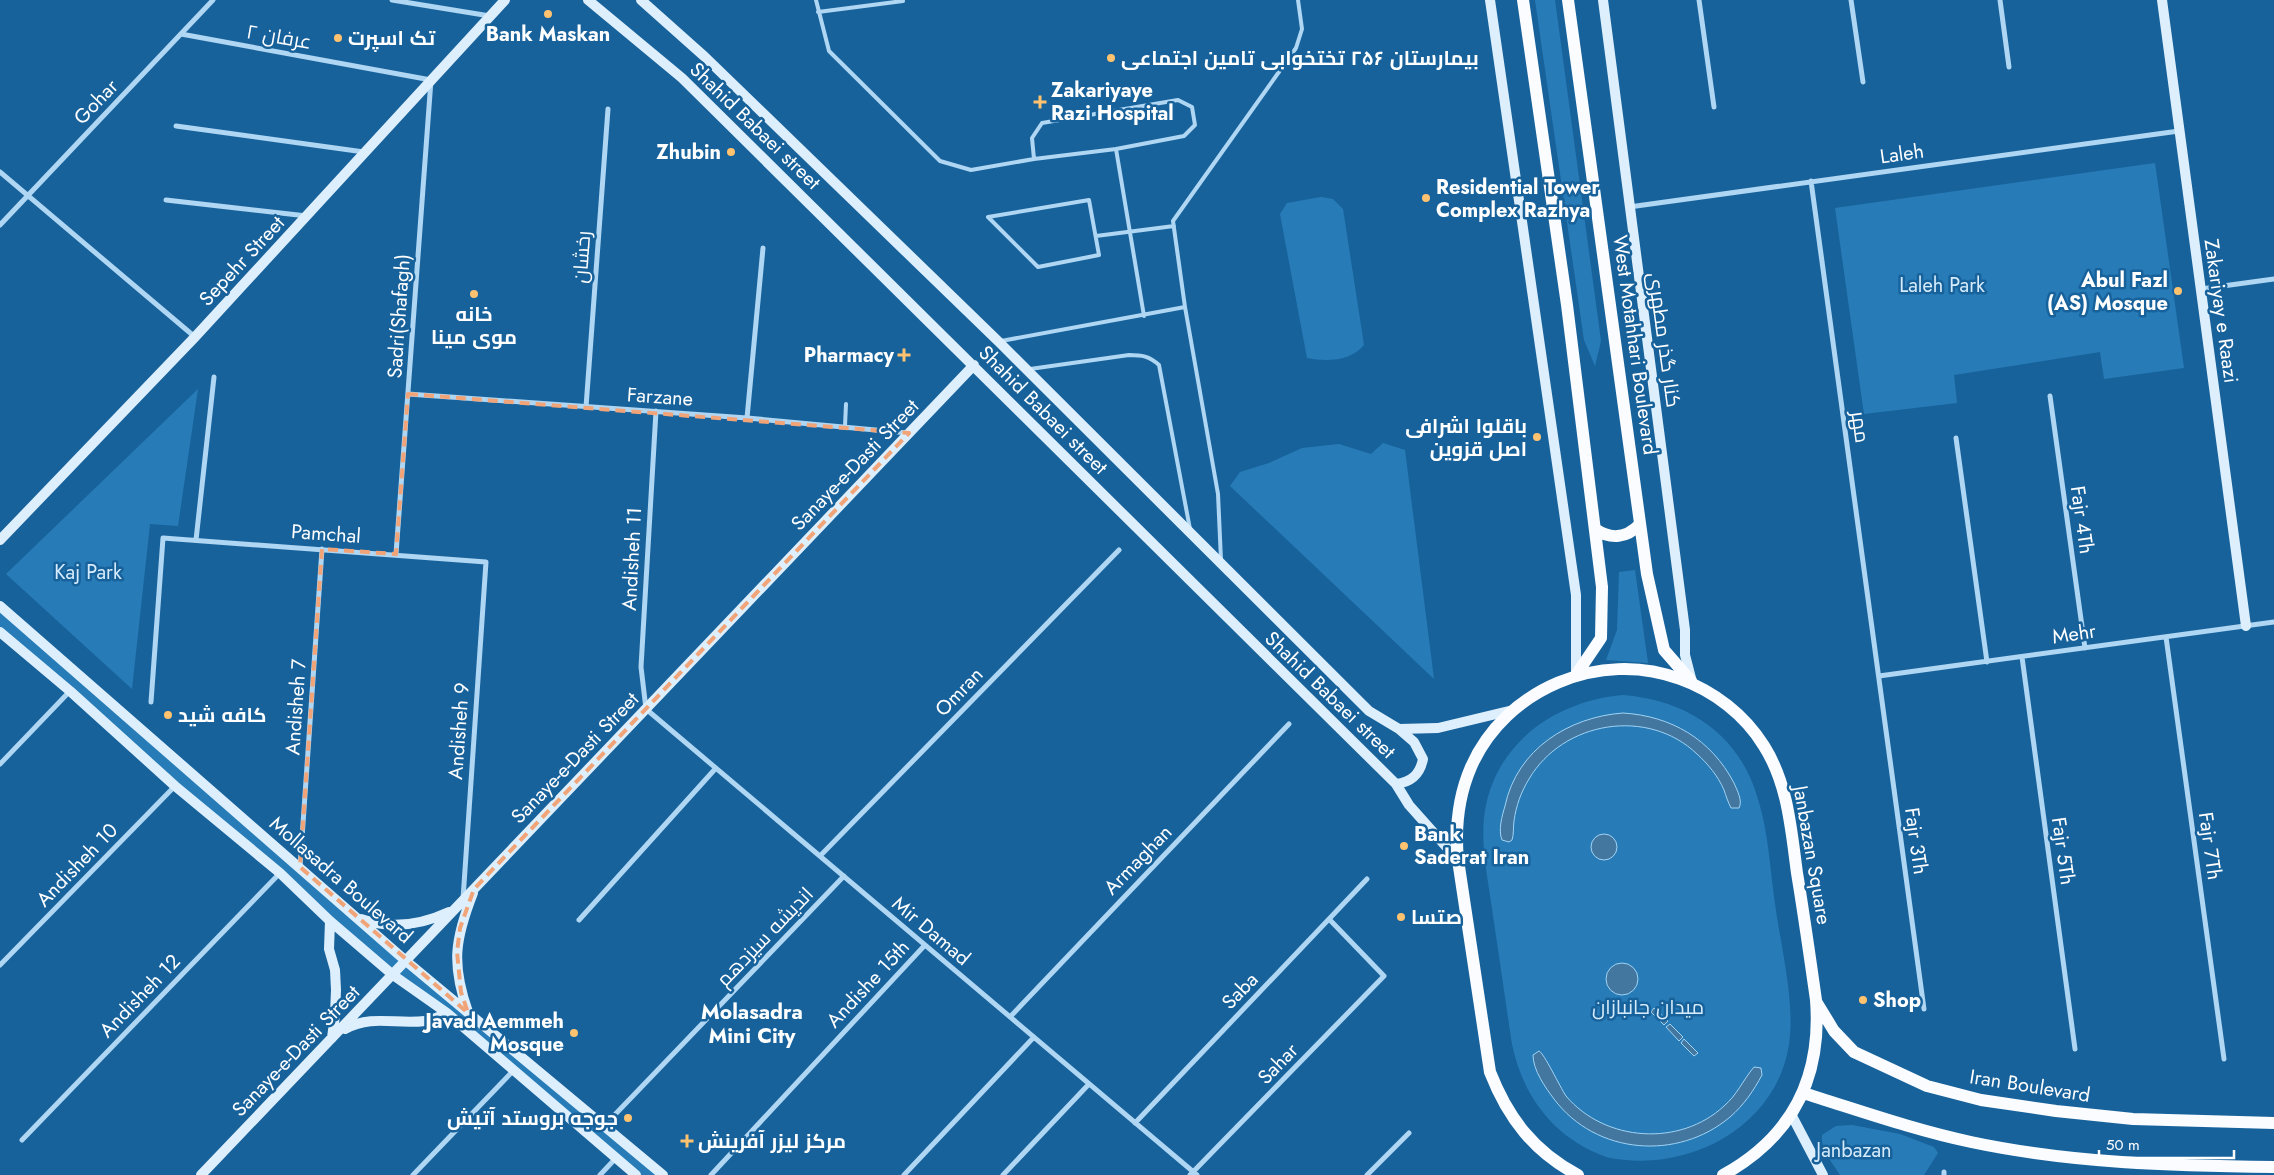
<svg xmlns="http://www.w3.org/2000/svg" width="2274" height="1175" font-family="Jost,Cairo,sans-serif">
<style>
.green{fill:#277cb8}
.water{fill:#43779f;stroke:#a1d3f4}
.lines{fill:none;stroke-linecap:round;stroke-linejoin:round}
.lane{stroke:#afd6f2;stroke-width:4}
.street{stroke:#afd6f2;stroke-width:5}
.secondary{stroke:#ddeffc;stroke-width:10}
.primary{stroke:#fafcff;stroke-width:12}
.marked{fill:none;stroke:#f2a479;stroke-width:4;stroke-dasharray:10 6;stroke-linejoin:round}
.poi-dot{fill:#ffc370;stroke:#18629c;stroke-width:2}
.labels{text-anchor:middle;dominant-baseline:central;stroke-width:5;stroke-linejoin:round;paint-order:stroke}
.poi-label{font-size:20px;font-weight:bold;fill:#fff;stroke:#18629c;text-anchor:start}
.street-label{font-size:20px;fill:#fff;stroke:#18629c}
.park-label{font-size:20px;fill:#d6ecfc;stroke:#18629c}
.neighbourhood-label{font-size:21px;font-weight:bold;fill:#fff;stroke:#18629c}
</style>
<rect width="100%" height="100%" fill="#18629c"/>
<path class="green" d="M 1535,0 L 1555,0 L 1601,341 L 1595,366 L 1584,340 Z
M 2155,163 L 2184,368 L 2104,379 L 2100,352 L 1954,375 L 1957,403 L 1864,414 L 1835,208 Z
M 1321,197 L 1333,199 L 1343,209 L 1364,345 C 1351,361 1327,362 1307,358 L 1280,214 L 1287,203 Z
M 198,389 L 178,526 L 150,524 L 132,689 L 6,574 Z
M 1383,443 L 1405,450 L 1434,679 L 1230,486 L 1240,472 L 1269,463 L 1302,448 L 1339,444 L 1371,454 Z
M 1635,570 L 1648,663 L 1606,660 L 1617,630 L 1619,572 Z
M 0,606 L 294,862 L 663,1175 L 636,1175 L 393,975 L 0,632 Z
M 1623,695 C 1686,700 1738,733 1757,796 C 1769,832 1770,873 1776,911 C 1782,951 1795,1004 1789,1044 C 1777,1127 1687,1175 1606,1157 C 1554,1138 1523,1097 1512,1044 C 1505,999 1499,954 1492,909 C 1488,879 1481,848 1484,818 C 1492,745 1554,701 1623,695 Z
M 1852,1125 L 1900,1134 L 1934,1147 L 1938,1153 L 1924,1175 L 1840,1175 C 1833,1164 1820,1148 1822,1135 L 1836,1126 Z"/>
<path class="water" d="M 1623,713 C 1671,716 1711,739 1734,783 C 1737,790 1743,801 1739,808 L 1731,808 C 1728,802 1726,796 1724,790 C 1718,776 1708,764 1697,754 C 1648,707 1563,721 1529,779 C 1521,792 1516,806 1514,821 C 1513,828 1514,834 1512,840 L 1509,842 L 1502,840 C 1498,830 1502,816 1505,806 C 1517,749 1569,717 1623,713 Z
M1591 847a13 13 0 1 1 26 0a13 13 0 1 1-26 0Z
M1606 979a16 16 0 1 1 32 0a16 16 0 1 1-32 0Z
M 1654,1008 L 1668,1021 L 1664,1025 L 1651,1012 Z
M 1670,1024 L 1683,1037 L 1679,1041 L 1666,1027 Z
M 1684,1039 L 1698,1053 L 1694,1056 L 1681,1043 Z
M 1539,1051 C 1544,1053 1560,1087 1566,1096 C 1605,1142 1680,1147 1724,1106 C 1737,1095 1743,1080 1754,1067 L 1761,1068 L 1762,1075 C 1754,1090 1744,1105 1730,1117 C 1678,1161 1596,1155 1554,1099 C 1545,1087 1533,1070 1533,1055 Z"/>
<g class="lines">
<path class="lane" d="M 816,0 L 829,51 L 940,161 L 971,170 L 1034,159 L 1032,138 L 1042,123 L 1178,100 L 1192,107 L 1195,125 L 1184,136 L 1116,149 L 1144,316
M 818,12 L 903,1
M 1034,159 L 1116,149
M 1089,200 L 1099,255 L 1038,267 L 988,217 Z
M 1096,236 L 1174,226
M 1185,307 L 1173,221 L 1296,48 L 1302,29 L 1298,0
M 1001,341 L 1185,307 L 1218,494 L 1221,560
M 1030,369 L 1129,355 C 1142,355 1149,356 1159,365 L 1190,529
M 845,426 L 846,404"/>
<path class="street" d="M 392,0 L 490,16
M 1699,0 L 1714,107
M 1851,0 L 1863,82
M 2000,0 L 2009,67
M 181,34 L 431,80 L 396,554
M 176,126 L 364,152
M 0,172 L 195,337
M 1811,181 L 1924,1009
M 166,200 L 307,216
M 1629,207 L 2179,131
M 0,225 L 213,0
M 2201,289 L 2274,279
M 408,394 L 747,418 L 908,433
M 2050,396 L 2085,648
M 586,407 L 608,109
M 656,411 L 641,667 L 646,709 L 1197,1175
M 747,418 L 763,248
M 1956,438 L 1987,662
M 196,540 L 214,377
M 2166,637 L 2224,1059
M 2022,657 L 2075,1049
M 1879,676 L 2274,622
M 151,702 L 163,538 L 486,562 L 463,899
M 0,764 L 70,691
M 820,856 L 1119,550
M 300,867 L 322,549
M 579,920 L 716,768
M 0,965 L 175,786
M 1010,1017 L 1289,724
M 1135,1123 L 1367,879
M 604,1126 L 844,876
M 22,1140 L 280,873
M 413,1175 L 513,1071
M 600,1175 L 616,1158
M 711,1175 L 925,945
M 904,1175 L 1034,1037
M 1003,1175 L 1089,1084
M 1190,1175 L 1384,976 L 1329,919
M 1367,1175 L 1409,1133
M 1944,1175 L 1944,1172"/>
<path class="secondary" d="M 588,0 L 682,78 L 1396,784 L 1409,805 L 1458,860
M 641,0 L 705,57 L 999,342 L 1369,711 L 1399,729 L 1438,728 L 1513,710
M 1490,0 L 1576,595 L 1576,675
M 1603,0 L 1685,630 L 1685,655 L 1692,682
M 2162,0 L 2246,626
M 0,540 L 195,337 L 505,0
M 0,606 L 406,961 L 663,1175
M 0,632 L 70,691 L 175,786 L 280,873 L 330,921 L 393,975 L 447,1013 L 636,1175
M 1396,784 C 1412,782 1420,774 1423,759 L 1414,742 L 1399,729
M 361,919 C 390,929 421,925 449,912
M 330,921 L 329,949 L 335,970 L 336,990 L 335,1015 L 332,1038
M 468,1012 C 451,964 455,939 473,893
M 345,1029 C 373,1014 396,1025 425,1021 C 433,1020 441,1016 447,1013
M 1791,1114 L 1823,1175
M 201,1175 L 974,365"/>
<path class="primary" d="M 1523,0 L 1567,305 L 1602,587 L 1601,638 L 1576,675
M 1568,0 L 1647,574 L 1664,650 L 1691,681
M 1595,529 C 1611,540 1627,538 1640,524
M 1817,1003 L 1834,1031 L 1854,1052 L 1927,1086 L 1981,1100 L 2056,1111 L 2133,1119 L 2274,1123
M 1803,1093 C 1858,1110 1914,1130 1971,1142 C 2070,1163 2173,1166 2274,1167
M 1578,1175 C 1534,1152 1508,1118 1490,1072 L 1458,860 C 1455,828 1458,797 1471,767 C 1505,689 1600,649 1680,679 C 1714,691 1745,715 1764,746 C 1788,784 1791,829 1797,873 C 1804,915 1810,958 1816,1000 C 1822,1078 1792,1137 1723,1175"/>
</g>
<path class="marked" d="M 408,394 L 909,433 L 474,889 L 460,928 L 457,952 L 461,992 L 468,1013 L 300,867 L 322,549 L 396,554 Z"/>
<g class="poi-dot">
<circle cx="548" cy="14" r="5"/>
<circle cx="338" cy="38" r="5"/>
<circle cx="1111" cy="58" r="5"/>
<path d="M1037.5 94.5h5v5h5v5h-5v5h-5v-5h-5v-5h5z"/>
<circle cx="731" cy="152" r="5"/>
<circle cx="1426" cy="198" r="5"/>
<circle cx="2178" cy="291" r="5"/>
<circle cx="474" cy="294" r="5"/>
<path d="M901.5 347.5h5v5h5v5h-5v5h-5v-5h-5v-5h5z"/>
<circle cx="1537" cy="437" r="5"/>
<circle cx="168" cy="715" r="5"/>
<circle cx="1404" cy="846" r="5"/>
<circle cx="1401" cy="917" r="5"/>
<circle cx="1863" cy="1000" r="5"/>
<circle cx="574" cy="1033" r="5"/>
<circle cx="628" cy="1118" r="5"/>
<path d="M684.5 1133.5h5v5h5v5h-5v5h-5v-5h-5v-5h5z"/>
</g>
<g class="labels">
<g class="poi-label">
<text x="548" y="34" text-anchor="middle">Bank Maskan</text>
<text x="348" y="38">تک اسپرت</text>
<text x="1121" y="58">بیمارستان ۲۵۶ تختخوابی تامین اجتماعی</text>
<text x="1051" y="90">Zakariyaye<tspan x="1051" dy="23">Razi Hospital</tspan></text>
<text x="721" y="152" text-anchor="end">Zhubin</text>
<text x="1436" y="187">Residential Tower<tspan x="1436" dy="23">Complex Razhya</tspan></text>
<text x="2168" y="280" text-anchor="end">Abul Fazl<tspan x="2168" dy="23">(AS) Mosque</tspan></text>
<text x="474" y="314" text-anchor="middle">خانه<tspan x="474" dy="23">موی مینا</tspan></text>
<text x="894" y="355" text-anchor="end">Pharmacy</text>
<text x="1527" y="426" text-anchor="end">باقلوا اشرافی<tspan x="1527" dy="23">اصل قزوین</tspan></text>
<text x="178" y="715">کافه شید</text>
<text x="1414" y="834">Bank<tspan x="1414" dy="23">Saderat Iran</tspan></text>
<text x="1411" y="917">صتسا</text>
<text x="1873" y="1000">Shop</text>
<text x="564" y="1021" text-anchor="end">Javad Aemmeh<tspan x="564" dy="23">Mosque</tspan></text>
<text x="618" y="1118" text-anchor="end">جوجه بروستد آتیش</text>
<text x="698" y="1141">مرکز لیزر آفرینش</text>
</g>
<g class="street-label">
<text transform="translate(279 37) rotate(10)">عرفان ۲</text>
<text transform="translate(96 102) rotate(-46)">Gohar</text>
<text transform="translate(755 126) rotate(44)">Shahid Babaei street</text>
<text transform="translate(1902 154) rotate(-8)">Laleh</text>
<text transform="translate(582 257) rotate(-86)">رخشان</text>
<text transform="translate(242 261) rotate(-47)">Sepehr Street</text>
<text transform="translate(2221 311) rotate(82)">Zakariyay e Raazi</text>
<text transform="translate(399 316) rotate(-86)">Sadri(Shafagh)</text>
<text transform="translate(1664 340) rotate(82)">کنار گذر مطهری</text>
<text transform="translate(1635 345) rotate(82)">West Motahhari Boulevard</text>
<text transform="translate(660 397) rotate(4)">Farzane</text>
<text transform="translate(1043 410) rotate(45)">Shahid Babaei street</text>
<text transform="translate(1860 427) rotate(82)">مهر</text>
<text transform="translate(855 465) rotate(-46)">Sanaye-e-Dasti Street</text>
<text transform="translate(2082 520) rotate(82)">Fajr 4Th</text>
<text transform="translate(326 534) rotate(4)">Pamchal</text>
<text transform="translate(632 559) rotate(-87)">Andisheh 11</text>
<text transform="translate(2074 634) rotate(-8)">Mehr</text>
<text transform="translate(959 692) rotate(-46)">Omran</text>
<text transform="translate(1330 695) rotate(44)">Shahid Babaei street</text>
<text transform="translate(296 707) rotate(-86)">Andisheh 7</text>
<text transform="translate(459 731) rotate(-86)">Andisheh 9</text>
<text transform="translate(575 758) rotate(-46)">Sanaye-e-Dasti Street</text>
<text transform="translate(1916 841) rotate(82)">Fajr 3Th</text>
<text transform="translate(2210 846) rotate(82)">Fajr 7Th</text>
<text transform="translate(2063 851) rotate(82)">Fajr 5Th</text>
<text transform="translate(1812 855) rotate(80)">Janbazan Square</text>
<text transform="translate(1138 860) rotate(-46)">Armaghan</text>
<text transform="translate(77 865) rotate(-46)">Andisheh 10</text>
<text transform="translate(341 880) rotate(41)">Mollasadra Boulevard</text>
<text transform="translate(931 931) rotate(40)">Mir Damad</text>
<text transform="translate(765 937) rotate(-46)">اندیشه سیزدهم</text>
<text transform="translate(868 984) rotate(-47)">Andishe 15th</text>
<text transform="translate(1240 991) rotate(-46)">Saba</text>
<text transform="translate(140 996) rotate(-46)">Andisheh 12</text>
<text transform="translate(296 1051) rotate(-46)">Sanaye-e-Dasti Street</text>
<text transform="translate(1278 1064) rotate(-46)">Sahar</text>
<text transform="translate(2030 1086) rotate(9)">Iran Boulevard</text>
</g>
<g class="park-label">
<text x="1942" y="285">Laleh Park</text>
<text x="88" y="572">Kaj Park</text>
<text x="1648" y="1007">میدان جانبازان</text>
<text x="1854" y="1150">Janbazan</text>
</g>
<g class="neighbourhood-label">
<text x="752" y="1012">Molasadra<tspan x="752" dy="24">Mini City</tspan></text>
</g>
</g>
<path d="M2099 1150v8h135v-8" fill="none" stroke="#ffffff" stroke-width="2.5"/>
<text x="2106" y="1150" font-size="15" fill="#ffffff" stroke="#18629c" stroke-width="4" paint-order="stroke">50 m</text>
</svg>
